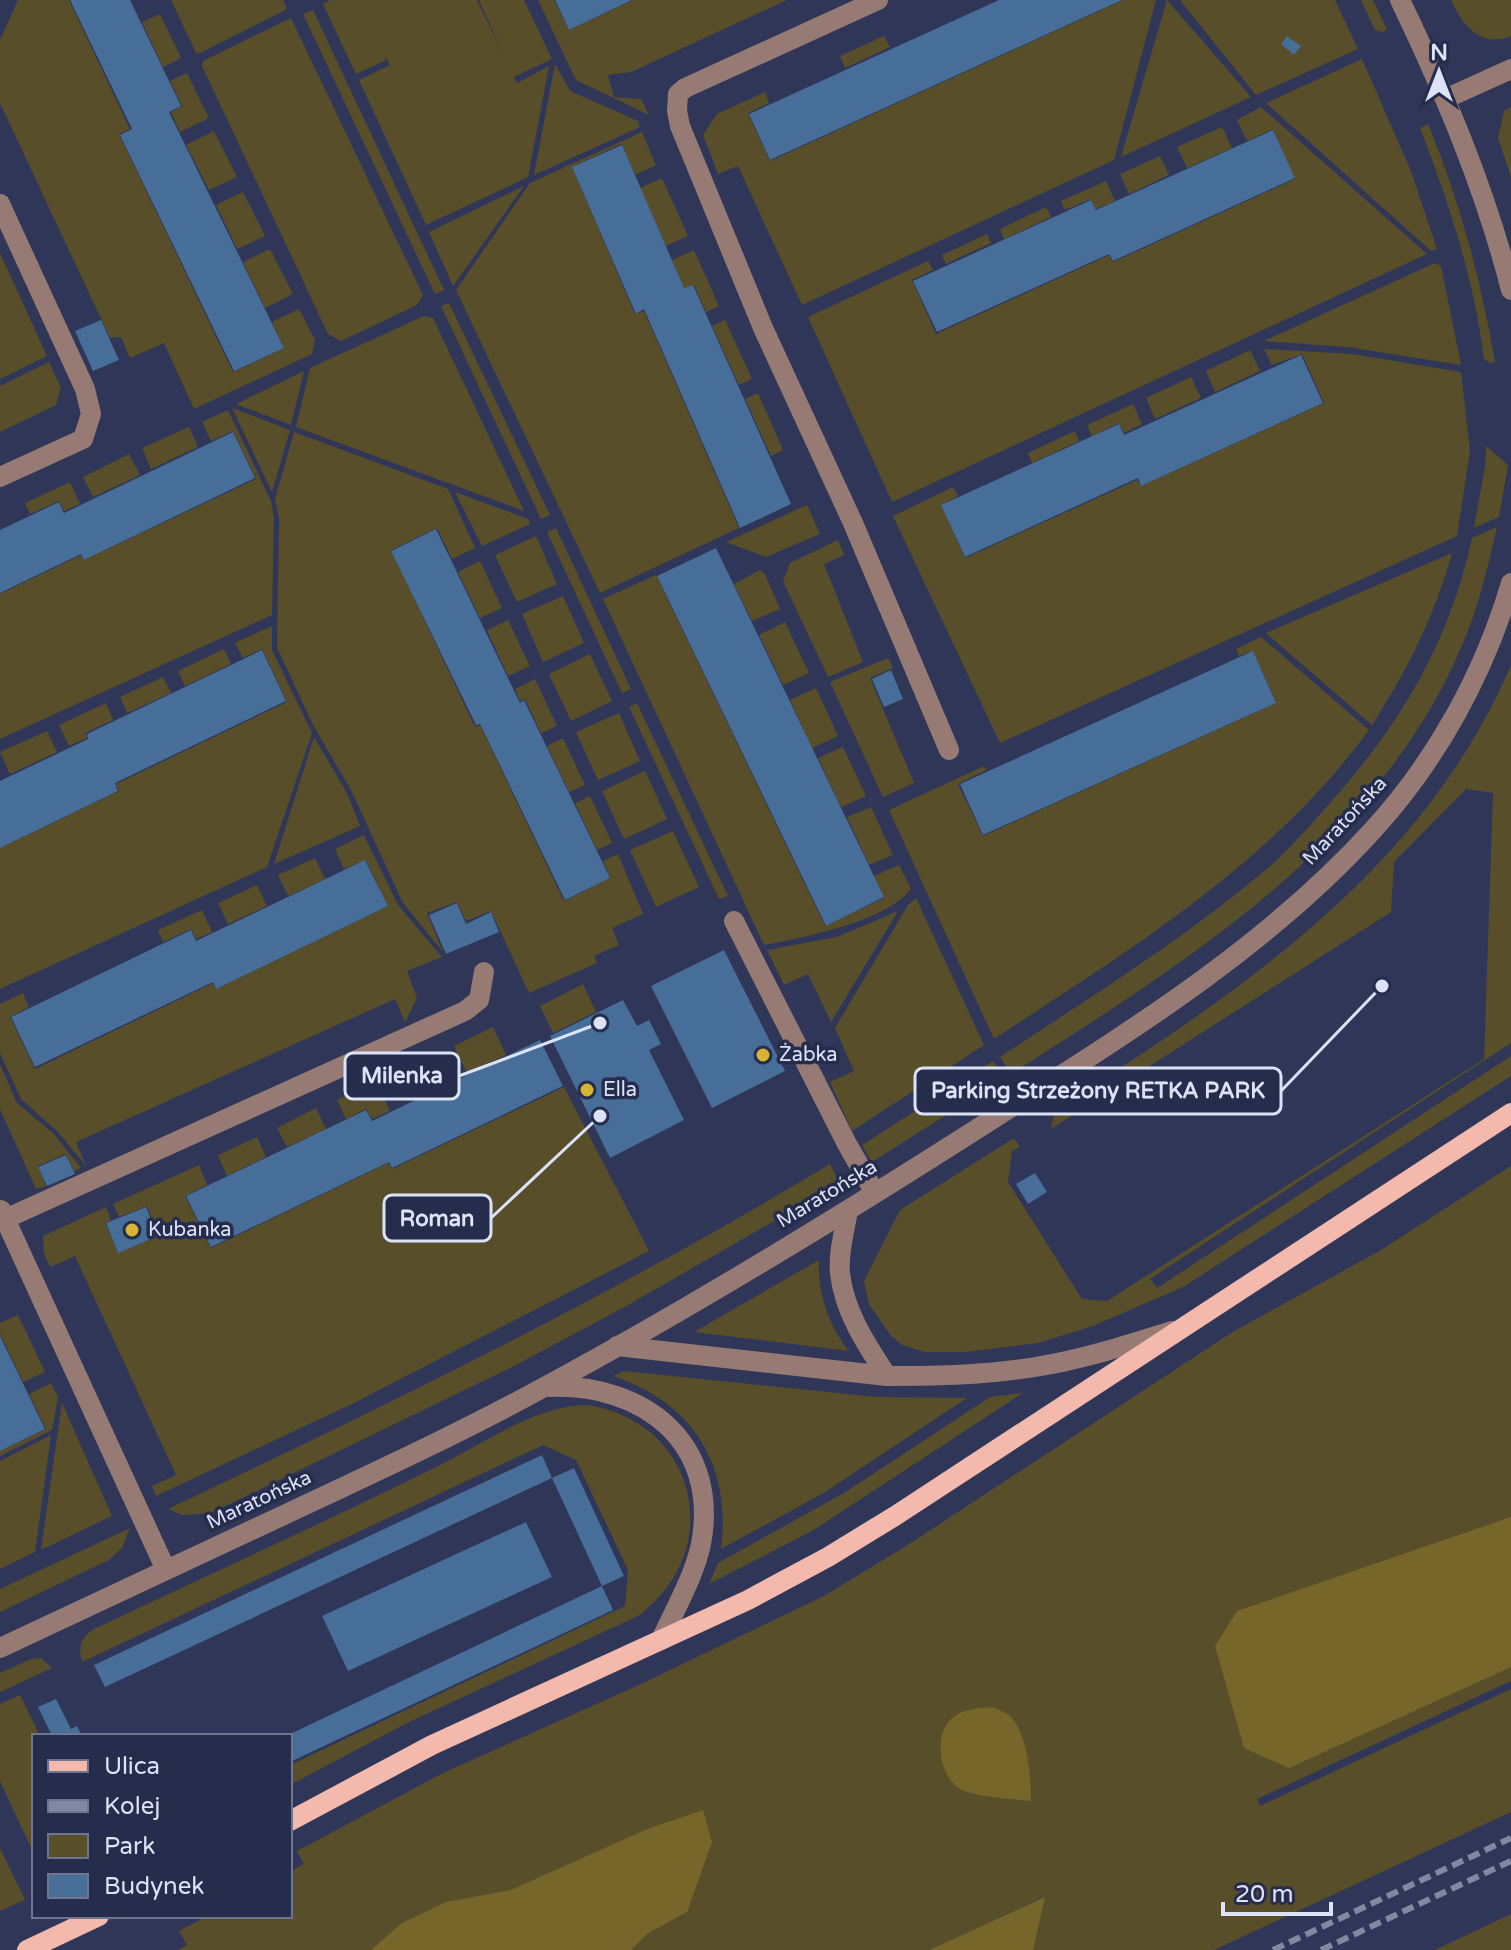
<svg xmlns="http://www.w3.org/2000/svg" width="1511" height="1950" font-family="'Varela Round',sans-serif">
<style>
.green{fill:#594e2a}
.forest{fill:#77662a}
.building{fill:#476d99}
.lines{fill:none;stroke-linecap:round;stroke-linejoin:round}
.minor{stroke:#967a73;stroke-width:20}
.major{stroke:#f3b9ac;stroke-width:20}
.rail{stroke:#8188a4;stroke-width:6;stroke-dasharray:12 6;stroke-linecap:butt}
.poi-dot{fill:#d7b434;stroke:#252c4c;stroke-width:3}
.labels{text-anchor:middle;dominant-baseline:central;stroke-width:7;stroke-linejoin:round;paint-order:stroke}
.street-label{font-size:20px;fill:#dce3f8;stroke:#252c4c}
.poi-label{font-size:20px;fill:#dce3f8;stroke:#252c4c;text-anchor:start}
.leader{fill:none;stroke:#dce3f8;stroke-width:3}
.callout-dot{fill:#dce3f8;stroke:#252c4c;stroke-width:3}
.callout{fill:#252c4c;stroke:#dce3f8;stroke-width:3}
.callout-label{font-size:22px;text-anchor:middle;font-weight:bold;fill:#dce3f8}
</style>
<rect width="100%" height="100%" fill="#2f3658"/>
<path class="green" d="M 18,0 L 69,0 L 130,129 L 119,134 L 233,372 L 284,348 L 272,322 L 299,309 L 315,340 L 312,354 L 194,409 L 164,343 L 130,358 L 121,337 L 110,338 L 0,103 L 0,40 Z
M 171,0 L 283,0 L 287,9 L 200,53 L 196,53 Z
M 330,0 L 477,0 L 504,56 L 479,0 L 524,0 L 552,59 L 514,77 L 517,83 L 549,66 L 528,177 L 426,225 L 359,80 L 390,65 L 384,54 L 386,60 L 356,74 L 323,4 Z
M 538,0 L 554,0 L 569,30 L 633,0 L 787,0 L 631,72 L 608,75 L 614,97 L 641,99 L 649,115 L 576,80 Z
M 1123,0 L 1156,0 L 1114,160 L 802,305 L 738,166 L 718,174 L 703,135 L 717,114 L 765,92 L 769,103 L 748,113 L 770,161 Z
M 1167,0 L 1251,97 L 1121,157 Z
M 1180,0 L 1335,0 L 1358,49 L 1256,95 Z
M 1361,0 L 1373,0 L 1387,30 L 1382,32 L 1375,30 Z
M 1451,0 L 1511,0 L 1511,36 C 1480,49 1462,24 1451,0 Z
M 313,10 L 444,290 L 435,294 L 303,14 Z
M 160,14 L 181,58 L 163,67 L 142,22 Z
M 291,18 L 423,295 L 417,305 L 341,341 L 328,334 L 202,66 L 203,61 Z
M 884,36 L 890,47 L 845,68 L 840,56 Z
M 1362,59 L 1411,171 L 1437,249 L 1431,251 L 1266,103 Z
M 555,64 L 570,91 L 638,121 L 640,127 L 534,175 Z
M 187,73 L 209,118 L 180,132 L 171,112 L 182,106 L 170,81 Z
M 1261,107 L 1427,254 L 892,502 L 808,317 L 928,261 L 933,270 L 912,280 L 936,334 L 1109,255 L 1113,262 L 1295,179 L 1273,129 L 1247,141 L 1237,120 Z
M 1511,107 L 1511,177 L 1498,138 L 1504,111 Z
M 1428,124 C 1460,202 1481,280 1495,362 L 1490,363 L 1484,359 C 1474,279 1449,203 1420,128 Z
M 1222,127 L 1232,148 L 1187,168 L 1177,147 Z
M 214,131 L 237,177 L 209,190 L 186,145 Z
M 642,132 L 656,165 L 635,175 L 621,144 L 572,167 L 635,314 L 644,311 L 739,528 L 600,593 L 456,290 L 530,183 Z
M 1160,156 L 1169,175 L 1129,194 L 1120,174 Z
M 662,178 L 688,236 L 666,246 L 640,188 Z
M 1106,181 L 1115,201 L 1096,209 L 1091,199 L 1065,210 L 1061,201 Z
M 524,186 L 453,286 L 429,232 Z
M 243,192 L 265,236 L 237,249 L 216,205 Z
M 1046,207 L 1051,217 L 1004,239 L 1000,229 Z
M 987,234 L 991,243 L 946,264 L 942,255 Z
M 270,249 L 293,294 L 265,308 L 243,262 Z
M 694,250 L 719,306 L 706,312 L 694,285 L 684,288 L 672,260 Z
M 0,253 L 47,356 L 0,379 Z
M 1435,263 L 1441,266 L 1461,365 L 1348,347 L 1264,341 Z
M 449,303 L 550,515 L 541,519 L 441,306 Z
M 424,316 L 433,318 L 524,511 L 296,427 L 310,368 Z
M 725,320 L 752,379 L 739,385 L 712,326 Z
M 1264,349 L 1352,354 L 1461,372 L 1470,451 L 1457,536 L 1000,743 L 893,516 L 953,487 L 958,496 L 941,505 L 965,558 L 1137,480 L 1141,486 L 1324,403 L 1302,354 L 1272,365 Z
M 1250,350 L 1260,371 L 1215,392 L 1206,371 Z
M 49,362 L 61,388 L 56,405 L 0,432 L 0,386 Z
M 304,371 L 291,425 L 236,404 Z
M 1191,377 L 1201,398 L 1155,419 L 1146,398 Z
M 758,393 L 783,450 L 771,456 L 745,399 Z
M 1133,404 L 1142,424 L 1124,433 L 1119,423 L 1092,436 L 1087,425 Z
M 232,408 L 290,430 L 272,492 Z
M 228,410 L 271,501 L 274,518 L 272,615 L 0,739 L 0,594 L 81,555 L 84,560 L 256,479 L 233,431 L 211,441 L 202,422 Z
M 189,427 L 198,447 L 151,469 L 142,448 Z
M 1075,431 L 1079,441 L 1032,463 L 1028,453 Z
M 294,432 L 448,489 L 475,548 L 452,559 L 437,528 L 391,550 L 475,727 L 480,725 L 564,901 L 610,878 L 603,861 L 618,854 L 643,914 L 612,928 L 619,945 L 594,956 L 597,963 L 529,993 L 491,911 L 466,921 L 457,902 L 427,913 L 443,952 L 403,903 L 352,792 L 313,725 L 277,647 L 279,519 L 275,499 Z
M 1486,446 L 1508,465 L 1499,517 L 1474,528 L 1485,466 Z
M 129,454 L 140,475 L 93,497 L 83,477 Z
M 70,482 L 80,504 L 64,511 L 59,501 L 30,514 L 25,503 Z
M 455,492 L 528,519 L 530,524 L 482,546 Z
M 807,505 L 820,534 L 766,557 L 726,542 Z
M 1497,527 C 1488,566 1479,606 1463,643 C 1380,843 1186,962 1011,1074 L 1000,1057 C 1089,998 1181,941 1263,872 C 1285,854 1304,832 1323,811 C 1397,729 1448,648 1472,538 Z
M 556,528 L 631,689 L 622,693 L 547,532 Z
M 536,536 L 557,584 L 517,602 L 495,555 Z
M 838,540 L 844,555 L 824,564 L 863,662 L 828,677 L 783,581 L 790,563 Z
M 1452,553 C 1435,615 1407,671 1372,725 L 1266,633 Z
M 480,561 L 502,608 L 480,618 L 458,572 Z
M 760,570 L 765,574 L 780,609 L 752,621 L 734,584 Z
M 656,575 L 825,926 L 884,898 L 874,876 L 899,865 L 911,889 C 885,922 805,937 764,945 L 603,599 Z
M 563,596 L 584,643 L 543,662 L 522,614 Z
M 508,620 L 530,666 L 508,676 L 487,630 Z
M 785,622 L 809,673 L 783,685 L 759,635 Z
M 272,626 L 272,650 L 312,733 L 267,867 L 0,989 L 0,848 L 119,791 L 116,784 L 287,702 L 262,649 L 243,658 L 235,643 Z
M 1261,637 L 1369,730 C 1271,864 1131,949 994,1039 L 889,810 L 984,766 L 986,770 L 958,784 L 983,836 L 1276,703 L 1253,651 L 1239,656 L 1236,649 Z
M 224,649 L 231,664 L 185,686 L 178,671 Z
M 590,654 L 612,701 L 571,721 L 549,674 Z
M 888,658 L 893,668 L 870,678 L 914,783 L 883,797 L 830,682 Z
M 1511,665 L 1511,1043 L 1150,1279 L 1157,1288 L 1511,1056 L 1511,1076 L 1183,1287 L 1093,1326 L 1038,1343 L 965,1352 L 925,1352 L 902,1345 L 891,1336 L 869,1304 L 864,1281 L 900,1210 L 1014,1138 L 1020,1147 L 1012,1151 L 1008,1182 L 1082,1299 L 1107,1301 L 1484,1059 L 1493,793 L 1466,789 L 1394,862 L 1391,912 L 1051,1129 L 1053,1118 L 1061,1107 C 1241,990 1423,871 1511,665 Z
M 163,677 L 171,693 L 127,713 L 120,697 Z
M 535,679 L 557,726 L 541,733 L 525,699 L 520,701 L 515,689 Z
M 816,688 L 838,736 L 812,748 L 790,700 Z
M 106,703 L 113,720 L 85,733 L 87,738 L 69,746 L 59,725 Z
M 637,703 L 728,896 L 719,899 L 629,707 Z
M 619,713 L 640,761 L 598,780 L 576,732 Z
M 47,731 L 57,752 L 10,774 L 0,752 Z
M 314,737 L 347,793 L 360,826 L 274,864 Z
M 563,738 L 585,785 L 569,792 L 547,746 Z
M 843,747 L 866,796 L 841,807 L 818,758 Z
M 645,771 L 667,819 L 624,839 L 602,791 Z
M 590,796 L 612,843 L 597,850 L 575,803 Z
M 871,807 L 893,855 L 869,865 L 847,817 Z
M 673,831 L 699,887 L 656,907 L 630,850 Z
M 364,835 L 398,905 L 442,957 L 407,971 L 417,998 L 405,1022 L 395,999 L 76,1142 L 86,1166 L 58,1132 L 21,1099 L 0,1053 L 0,1004 L 23,993 L 29,1007 L 10,1017 L 35,1069 L 213,983 L 216,989 L 388,906 L 366,860 L 344,869 L 335,849 Z
M 315,858 L 325,879 L 288,896 L 278,875 Z
M 257,885 L 267,906 L 228,924 L 218,903 Z
M 916,898 L 984,1045 L 852,1131 L 830,1082 L 854,1071 L 835,1028 L 908,905 Z
M 202,910 L 212,932 L 196,939 L 191,929 L 163,942 L 158,930 Z
M 898,911 L 831,1022 L 808,974 L 784,985 L 767,950 L 837,937 Z
M 583,984 L 596,1012 L 553,1033 L 540,1006 Z
M 493,1027 L 506,1055 L 467,1073 L 454,1046 Z
M 435,1055 L 448,1083 L 408,1101 L 396,1073 Z
M 993,1061 L 1003,1079 L 872,1162 L 862,1145 Z
M 0,1064 L 17,1103 L 54,1134 L 81,1168 L 74,1171 L 66,1154 L 38,1166 L 46,1186 L 36,1189 L 0,1109 Z
M 376,1082 L 390,1111 L 372,1119 L 366,1109 L 346,1119 L 337,1100 Z
M 564,1087 L 649,1251 L 352,1404 L 156,1496 L 152,1486 L 176,1475 L 75,1256 L 50,1267 L 44,1253 L 43,1236 L 106,1207 L 111,1220 L 105,1223 L 118,1252 L 159,1236 L 147,1206 L 119,1217 L 113,1204 L 199,1165 L 207,1185 L 185,1196 L 211,1248 L 388,1163 L 392,1169 Z
M 316,1108 L 326,1129 L 287,1147 L 277,1128 Z
M 257,1137 L 266,1157 L 227,1176 L 218,1155 Z
M 830,1164 L 840,1183 L 630,1304 L 516,1365 L 211,1513 L 182,1515 L 168,1509 C 394,1402 615,1294 830,1164 Z
M 1511,1166 L 1511,1681 L 1257,1799 L 1260,1806 L 1511,1689 L 1511,1812 L 1214,1950 L 1033,1950 L 1044,1897 L 929,1950 L 178,1950 L 187,1945 L 179,1931 L 207,1916 L 290,1916 L 290,1872 L 304,1864 L 297,1851 L 443,1773 L 641,1684 L 824,1596 L 906,1546 L 1231,1333 L 1381,1250 Z
M 819,1260 C 817,1293 829,1326 849,1351 L 694,1332 Z
M 18,1315 L 45,1372 L 23,1382 L 0,1334 L 0,1323 Z
M 624,1371 L 877,1397 L 967,1398 L 822,1494 L 721,1549 C 732,1465 693,1403 613,1376 Z
M 51,1383 L 58,1397 L 52,1430 L 0,1456 L 0,1451 L 46,1429 L 29,1394 Z
M 1023,1393 L 812,1531 L 709,1584 L 718,1563 L 844,1493 L 990,1397 Z
M 62,1403 L 112,1516 L 41,1550 Z
M 587,1405 C 698,1422 727,1550 638,1616 L 407,1723 L 290,1785 L 290,1765 L 625,1606 L 628,1570 L 576,1460 L 543,1445 L 82,1662 C 78,1647 80,1638 94,1629 C 208,1575 323,1523 436,1467 C 481,1445 536,1405 587,1405 Z
M 51,1435 L 35,1552 L 0,1569 L 0,1461 Z
M 130,1528 L 122,1548 L 109,1560 L 0,1612 L 0,1589 Z
M 41,1658 L 52,1668 L 0,1692 L 0,1673 L 31,1659 Z
M 20,1695 L 40,1736 L 34,1736 L 34,1854 L 0,1781 L 0,1704 Z
M 0,1848 L 25,1900 L 0,1911 Z
M 1511,1914 L 1511,1950 L 1435,1950 Z"/>
<path class="forest" d="M 1511,1517 L 1511,1667 L 1289,1768 L 1244,1748 L 1215,1646 L 1237,1611 Z
M 993,1707 C 998,1710 1006,1712 1010,1716 C 1028,1734 1031,1777 1031,1801 C 1015,1799 975,1797 962,1790 C 939,1778 933,1737 951,1719 C 961,1709 980,1708 993,1707 Z
M 703,1810 L 712,1842 L 687,1912 L 648,1933 L 631,1950 L 371,1950 L 402,1923 L 446,1902 L 511,1890 L 647,1829 Z
M 1045,1897 L 1033,1950 L 929,1950 Z"/>
<path class="building" d="M 70,0 L 130,0 L 181,106 L 169,112 L 284,348 L 234,371 L 120,135 L 132,129 Z
M 555,0 L 632,0 L 569,30 Z
M 999,0 L 1122,0 L 770,160 L 749,114 Z
M 1287,36 L 1301,46 L 1294,55 L 1281,44 Z
M 1273,130 L 1295,178 L 1113,261 L 1109,254 L 937,332 L 913,281 L 1091,200 L 1096,210 Z
M 622,145 L 684,288 L 693,285 L 791,504 L 740,528 L 644,309 L 636,314 L 572,167 Z
M 101,320 L 119,360 L 93,371 L 75,331 Z
M 1301,355 L 1323,403 L 1141,486 L 1138,478 L 965,557 L 941,505 L 1119,424 L 1124,435 Z
M 233,432 L 255,478 L 84,560 L 81,554 L 0,593 L 0,530 L 59,502 L 64,513 Z
M 436,529 L 520,703 L 524,700 L 610,878 L 565,900 L 480,724 L 476,725 L 391,551 Z
M 716,548 L 884,897 L 826,926 L 657,576 Z
M 262,650 L 286,701 L 115,783 L 118,791 L 0,848 L 0,781 L 88,739 L 87,734 Z
M 1253,651 L 1276,703 L 983,835 L 960,784 Z
M 891,670 L 903,699 L 884,707 L 872,679 Z
M 365,860 L 388,906 L 216,989 L 213,982 L 35,1067 L 11,1017 L 191,930 L 196,941 Z
M 457,903 L 466,924 L 491,912 L 499,932 L 446,954 L 429,915 Z
M 724,950 L 785,1071 L 712,1108 L 651,986 Z
M 623,1000 L 637,1026 L 649,1020 L 661,1044 L 649,1050 L 684,1120 L 610,1158 L 550,1036 Z
M 540,1040 L 563,1086 L 392,1168 L 389,1162 L 211,1247 L 186,1196 L 366,1110 L 372,1121 Z
M 66,1155 L 75,1174 L 47,1186 L 38,1167 Z
M 1035,1173 L 1047,1192 L 1028,1204 L 1016,1184 Z
M 146,1207 L 158,1236 L 118,1253 L 106,1223 Z
M 0,1336 L 45,1429 L 0,1451 Z
M 542,1455 L 552,1478 L 105,1687 L 94,1665 Z
M 574,1468 L 624,1576 L 602,1586 L 552,1478 Z
M 526,1522 L 552,1577 L 348,1671 L 322,1616 Z
M 602,1586 L 613,1610 L 290,1762 L 290,1734 Z
M 56,1699 L 71,1729 L 77,1726 L 82,1736 L 52,1736 L 38,1707 Z"/>
<g class="lines">
<path class="minor" d="M 878,0 L 685,88 L 678,94 L 677,111 L 680,126 L 763,328 L 853,523 L 949,750
M 1400,0 C 1445,94 1485,188 1511,290
M 1445,99 L 1511,69
M 0,204 L 85,389 L 91,414 L 83,439 L 0,477
M 734,921 L 847,1144 L 875,1193
M 1,1210 L 166,1570
M 848,1210 C 845,1230 838,1252 840,1273 C 844,1311 866,1344 887,1376
M 5,1219 L 465,1011 L 479,1000 L 484,972
M 617,1346 L 887,1376 C 938,1376 990,1375 1041,1366 C 1085,1359 1129,1344 1172,1331
M 549,1387 C 644,1383 720,1443 701,1544 C 694,1577 675,1609 661,1640
M 0,1648 C 100,1601 200,1554 301,1507 C 384,1468 468,1429 548,1385 C 698,1304 844,1214 988,1122 C 1124,1035 1264,950 1373,830 C 1437,760 1484,674 1511,583"/>
<path class="major" d="M 290,1821 L 432,1745 L 748,1600 L 828,1557 L 895,1516 L 1511,1113
M 27,1950 L 99,1916"/>
<path class="rail" d="M 1273,1950 L 1511,1838
M 1321,1950 L 1511,1861"/>
</g>
<g class="poi-dot">
<circle cx="763" cy="1055" r="8"/>
<circle cx="587" cy="1090" r="8"/>
<circle cx="132" cy="1230" r="8"/>
</g>
<g class="labels">
<g class="street-label">
<text transform="translate(1345 821) rotate(-47)">Maratońska</text>
<text transform="translate(827 1194) rotate(-31)">Maratońska</text>
<text transform="translate(259 1500) rotate(-25)">Maratońska</text>
</g>
<g class="poi-label">
<text x="779" y="1055">Żabka</text>
<text x="603" y="1090">Ella</text>
<text x="148" y="1230">Kubanka</text>
</g>
</g>
<path class="leader" d="M600 1023L459 1076M1382 986L1281 1091M600 1116L491 1218"/>
<g class="callout-dot">
<circle cx="600" cy="1023" r="8"/>
<circle cx="1382" cy="986" r="8"/>
<circle cx="600" cy="1116" r="8"/>
</g>
<g class="callout">
<rect x="345" y="1053" width="114" height="46" rx="8"/>
<rect x="915" y="1068" width="366" height="46" rx="8"/>
<rect x="384" y="1195" width="107" height="46" rx="8"/>
</g>
<g class="callout-label">
<text x="402" y="1083">Milenka</text>
<text x="1098" y="1098">Parking Strzeżony RETKA PARK</text>
<text x="437" y="1226">Roman</text>
</g>
<rect x="32" y="1734" width="260" height="184" fill="#252c4c" stroke="#6e7591" stroke-width="2"/>
<rect x="48" y="1760" width="40" height="12" fill="#f3b9ac" stroke="#6e7591" stroke-width="2"/>
<text x="104" y="1774" font-size="24" fill="#dce3f8">Ulica</text>
<rect x="48" y="1800" width="40" height="12" fill="#8188a4" stroke="#6e7591" stroke-width="2"/>
<text x="104" y="1814" font-size="24" fill="#dce3f8">Kolej</text>
<rect x="48" y="1834" width="40" height="24" fill="#594e2a" stroke="#6e7591" stroke-width="2"/>
<text x="104" y="1854" font-size="24" fill="#dce3f8">Park</text>
<rect x="48" y="1874" width="40" height="24" fill="#476d99" stroke="#6e7591" stroke-width="2"/>
<text x="104" y="1894" font-size="24" fill="#dce3f8">Budynek</text>
<g transform="translate(1439 72)" stroke="#252c4c" stroke-width="6" paint-order="stroke">
<path d="M0-6L14 30L0 20L-14 30Z" fill="#dce3f8"/>
<text y="-12" font-size="22" font-weight="bold" text-anchor="middle" fill="#dce3f8">N</text>
</g>
<path d="M1223 1902v12h108v-12" fill="none" stroke="#dce3f8" stroke-width="4"/>
<text x="1235" y="1902" font-size="24" fill="#dce3f8" stroke="#252c4c" stroke-width="6" paint-order="stroke">20 m</text>
</svg>
